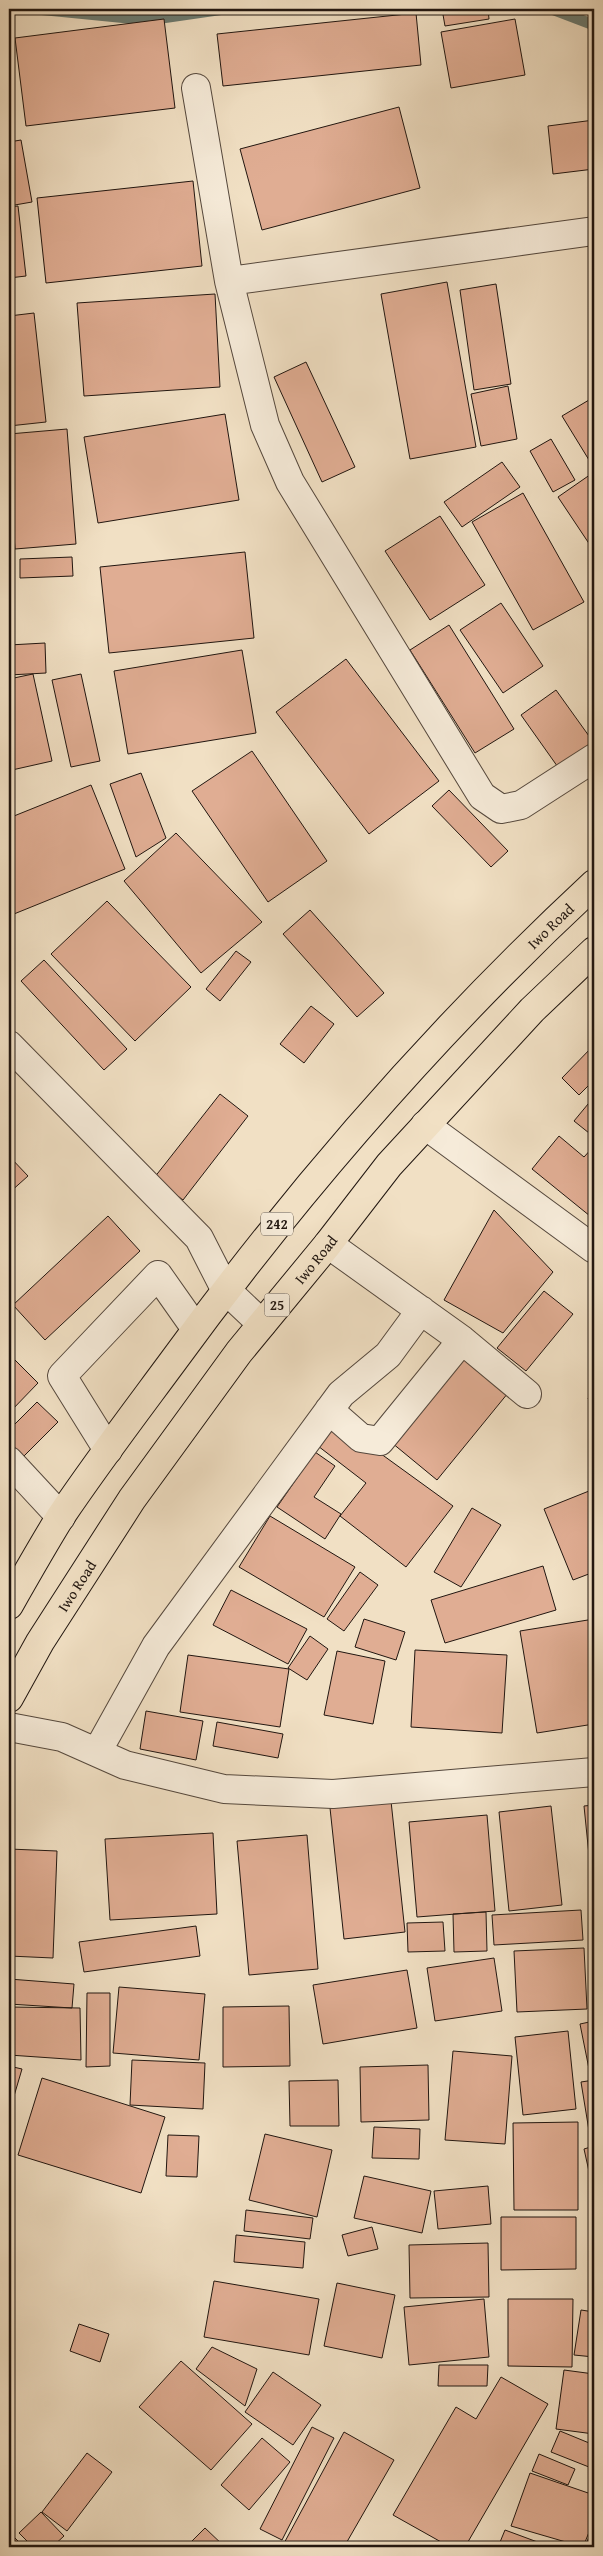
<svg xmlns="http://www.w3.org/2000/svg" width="603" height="2556" font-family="'Gentium Book Plus',serif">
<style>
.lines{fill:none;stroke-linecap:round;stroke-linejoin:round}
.stream{stroke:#6a7a71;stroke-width:11}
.building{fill:#e0ad93;stroke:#211610}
.minor-casing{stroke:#55483d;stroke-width:30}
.major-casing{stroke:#211610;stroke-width:30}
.minor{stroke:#f6ebd9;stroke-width:28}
.major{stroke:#f1e0c4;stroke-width:28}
.labels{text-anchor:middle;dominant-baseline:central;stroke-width:5;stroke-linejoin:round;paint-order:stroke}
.shield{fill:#f6ebd9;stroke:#61564c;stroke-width:1}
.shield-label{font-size:14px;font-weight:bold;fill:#211610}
.street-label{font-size:15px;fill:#211610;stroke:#f6ebd9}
</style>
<rect width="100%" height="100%" fill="#f1e0c4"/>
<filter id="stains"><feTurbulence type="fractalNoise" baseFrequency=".004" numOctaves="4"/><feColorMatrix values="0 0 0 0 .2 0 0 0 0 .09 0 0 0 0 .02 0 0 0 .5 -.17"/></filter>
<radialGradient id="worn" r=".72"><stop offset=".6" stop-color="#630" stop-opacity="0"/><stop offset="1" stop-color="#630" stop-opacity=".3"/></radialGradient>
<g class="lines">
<path class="stream" d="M 37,9 L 148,20 L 224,9
M 552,9 L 594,25"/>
</g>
<path class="building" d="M 442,9 L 488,9 L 489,19 L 445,26 Z
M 416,13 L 421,65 L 223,86 L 217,34 Z
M 164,19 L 175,108 L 26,126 L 15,38 Z
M 515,19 L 525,75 L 451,88 L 441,32 Z
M 399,107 L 420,188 L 262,230 L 240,149 Z
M 594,120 L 594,169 L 553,174 L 548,126 Z
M 21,140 L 32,202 L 9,206 L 9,142 Z
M 193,181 L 202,266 L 46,283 L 37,198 Z
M 18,206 L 26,276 L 9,278 L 9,207 Z
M 447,282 L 476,447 L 410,459 L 381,294 Z
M 496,284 L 511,384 L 474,390 L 460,290 Z
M 215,294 L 220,387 L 84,396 L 77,303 Z
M 34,313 L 46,422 L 9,426 L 9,316 Z
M 306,362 L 355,467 L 322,482 L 274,377 Z
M 508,386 L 517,439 L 481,446 L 471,394 Z
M 594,397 L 594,457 L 589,460 L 562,416 Z
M 225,414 L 239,500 L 98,523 L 84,437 Z
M 67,429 L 76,544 L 15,549 L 9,467 L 9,434 Z
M 551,439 L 575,480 L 553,492 L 530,451 Z
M 502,462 L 520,487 L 462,527 L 444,502 Z
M 594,472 L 594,551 L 558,497 Z
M 523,493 L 584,602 L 533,630 L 472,522 Z
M 440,516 L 485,585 L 430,620 L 385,551 Z
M 245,552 L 254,638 L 109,653 L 100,567 Z
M 72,557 L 73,576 L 20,578 L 20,559 Z
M 501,603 L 543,666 L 503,693 L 460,630 Z
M 449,625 L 514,729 L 475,753 L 410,650 Z
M 45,643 L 46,673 L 9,675 L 9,645 Z
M 242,650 L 256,733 L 128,754 L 114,671 Z
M 346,659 L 439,781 L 369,834 L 276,712 Z
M 33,674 L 52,761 L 12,770 L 9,755 L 9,679 Z
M 81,674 L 100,761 L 71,767 L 52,680 Z
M 556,690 L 594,743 L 560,770 L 521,715 Z
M 252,751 L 327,861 L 268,902 L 192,791 Z
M 141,773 L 166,838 L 136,857 L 110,784 Z
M 91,785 L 125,869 L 9,916 L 9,818 Z
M 449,790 L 508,851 L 491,867 L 432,806 Z
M 176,833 L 262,922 L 201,973 L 124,881 Z
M 107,901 L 191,987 L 135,1041 L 51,954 Z
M 310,910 L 384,993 L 357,1017 L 283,934 Z
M 236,951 L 251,962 L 220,1001 L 206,989 Z
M 44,960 L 127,1049 L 104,1070 L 21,981 Z
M 311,1006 L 334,1024 L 304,1063 L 280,1044 Z
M 594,1045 L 594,1080 L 579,1095 L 562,1078 Z
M 220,1094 L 248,1116 L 183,1200 L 154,1178 Z
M 593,1098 L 594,1099 L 594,1137 L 574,1121 Z
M 559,1136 L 584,1157 L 594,1146 L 594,1210 L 590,1216 L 532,1169 Z
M 9,1156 L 28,1176 L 9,1193 Z
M 494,1210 L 553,1272 L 503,1333 L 444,1300 Z
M 108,1216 L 140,1251 L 45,1340 L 13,1305 Z
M 544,1291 L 573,1314 L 526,1371 L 497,1348 Z
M 458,1351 L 508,1393 L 437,1480 L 386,1438 Z
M 9,1354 L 38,1383 L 9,1413 Z
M 594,1396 L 594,1412 L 588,1398 Z
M 37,1402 L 58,1422 L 23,1457 L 9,1443 L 9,1430 Z
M 337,1422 L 453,1506 L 406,1567 L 340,1516 L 366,1483 L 318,1446 Z
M 315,1452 L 335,1466 L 314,1497 L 341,1514 L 325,1539 L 277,1507 Z
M 594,1489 L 594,1572 L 573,1580 L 544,1509 Z
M 472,1508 L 501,1525 L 461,1587 L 434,1572 Z
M 270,1516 L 355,1567 L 324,1617 L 239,1567 Z
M 543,1566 L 556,1610 L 445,1643 L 431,1600 Z
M 360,1572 L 378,1585 L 344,1631 L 327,1619 Z
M 231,1590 L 307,1629 L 288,1664 L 213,1625 Z
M 364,1619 L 405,1632 L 396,1660 L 355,1647 Z
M 594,1619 L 594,1724 L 537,1733 L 520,1631 Z
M 310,1636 L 328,1649 L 307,1680 L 288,1668 Z
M 415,1650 L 507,1655 L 502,1733 L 411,1727 Z
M 337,1651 L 385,1661 L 373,1724 L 324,1715 Z
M 188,1655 L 289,1669 L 280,1727 L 180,1712 Z
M 146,1711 L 203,1721 L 196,1760 L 140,1749 Z
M 217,1722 L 283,1734 L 278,1758 L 213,1746 Z
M 391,1801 L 405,1932 L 344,1939 L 330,1808 Z
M 594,1805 L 594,1905 L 584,1806 Z
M 551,1806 L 562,1905 L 509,1911 L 499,1812 Z
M 487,1815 L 495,1911 L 417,1917 L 409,1822 Z
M 213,1833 L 217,1914 L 110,1920 L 105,1839 Z
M 307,1835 L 318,1969 L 249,1975 L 237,1841 Z
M 9,1849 L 57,1851 L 53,1958 L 9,1956 Z
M 581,1910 L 583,1940 L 494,1945 L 492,1915 Z
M 486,1912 L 487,1951 L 454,1952 L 453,1914 Z
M 443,1922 L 445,1951 L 408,1952 L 407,1923 Z
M 196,1926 L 200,1956 L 84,1972 L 79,1942 Z
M 584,1948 L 587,2009 L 517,2012 L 514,1951 Z
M 494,1958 L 502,2011 L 435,2021 L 427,1968 Z
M 407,1970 L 417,2028 L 323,2044 L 313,1985 Z
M 9,1979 L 74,1984 L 72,2008 L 9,2004 Z
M 119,1987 L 205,1994 L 199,2060 L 113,2053 Z
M 87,1993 L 110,1993 L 110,2066 L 86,2067 Z
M 289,2006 L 290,2066 L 223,2067 L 223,2007 Z
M 9,2007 L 80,2008 L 81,2060 L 9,2055 Z
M 594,2021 L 594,2068 L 589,2069 L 580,2024 Z
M 568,2031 L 576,2109 L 523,2115 L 515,2037 Z
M 453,2051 L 512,2056 L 505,2144 L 445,2140 Z
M 132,2060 L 205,2063 L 203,2109 L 130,2105 Z
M 428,2065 L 429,2120 L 361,2122 L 360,2067 Z
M 9,2066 L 22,2069 L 9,2113 Z
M 42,2078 L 165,2117 L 141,2193 L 18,2155 Z
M 338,2080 L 339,2126 L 290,2126 L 289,2081 Z
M 594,2080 L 594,2137 L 590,2137 L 581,2082 Z
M 578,2122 L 578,2210 L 514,2210 L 513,2123 Z
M 374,2127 L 420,2129 L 419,2159 L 372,2158 Z
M 265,2134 L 332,2150 L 317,2217 L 249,2200 Z
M 168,2135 L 199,2136 L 197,2177 L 166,2176 Z
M 594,2146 L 594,2194 L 584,2149 Z
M 364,2176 L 431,2191 L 422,2233 L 354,2218 Z
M 488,2186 L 491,2224 L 438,2229 L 434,2191 Z
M 246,2210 L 313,2218 L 310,2239 L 244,2231 Z
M 501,2217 L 576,2217 L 576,2269 L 501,2270 Z
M 372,2227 L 378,2249 L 348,2256 L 342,2235 Z
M 236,2235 L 305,2242 L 303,2268 L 234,2262 Z
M 488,2243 L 489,2297 L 410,2298 L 409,2245 Z
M 214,2281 L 319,2299 L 309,2355 L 204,2337 Z
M 337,2283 L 395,2295 L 382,2358 L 324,2346 Z
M 484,2299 L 489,2357 L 409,2365 L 404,2307 Z
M 508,2299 L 573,2299 L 572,2367 L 508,2366 Z
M 581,2310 L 594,2312 L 594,2357 L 574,2355 Z
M 79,2324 L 109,2334 L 100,2362 L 70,2351 Z
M 212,2347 L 257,2369 L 245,2406 L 196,2369 Z
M 181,2361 L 252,2424 L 211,2470 L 139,2407 Z
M 439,2365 L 488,2365 L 487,2386 L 438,2386 Z
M 564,2370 L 594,2374 L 594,2434 L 556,2429 Z
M 273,2372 L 321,2405 L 293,2445 L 245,2412 Z
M 501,2377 L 548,2404 L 465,2547 L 450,2547 L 393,2515 L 456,2407 L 476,2419 Z
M 312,2427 L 334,2438 L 282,2540 L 260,2529 Z
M 560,2431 L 594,2445 L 594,2469 L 551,2452 Z
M 344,2432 L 394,2460 L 344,2547 L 282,2547 Z
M 262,2438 L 290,2462 L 249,2510 L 221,2485 Z
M 87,2453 L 112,2472 L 67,2531 L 42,2512 Z
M 539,2454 L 575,2469 L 568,2485 L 532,2471 Z
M 530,2473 L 594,2495 L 594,2520 L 583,2547 L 511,2526 Z
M 41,2512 L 64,2536 L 52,2547 L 33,2547 L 19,2533 Z
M 594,2525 L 594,2547 L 593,2547 L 586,2544 Z
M 205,2528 L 225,2547 L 186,2547 Z
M 505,2530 L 551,2547 L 498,2547 Z
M 14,2537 L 24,2547 L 9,2547 L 9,2542 Z"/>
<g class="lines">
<g class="minor-casing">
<path id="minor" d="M 196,88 L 229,281 L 265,425 L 290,482 L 482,796 L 501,809 L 521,805 L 594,758
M 229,281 L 594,231
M 9,1045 L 199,1238 L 225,1289 L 262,1324
M 425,1125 L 594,1249
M 328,1244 L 462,1340 L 527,1394
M 329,1410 L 361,1438 L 380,1441 L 462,1340
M 108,1450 L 62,1376 L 158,1275 L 196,1329
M 9,1461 L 61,1517
M 9,1727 L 62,1737 L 125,1765 L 224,1789 L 333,1794 L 594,1772
M 97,1752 L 156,1646 L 341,1394 L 388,1355 L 421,1310"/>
</g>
<g class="major-casing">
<g id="major">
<path id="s1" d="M 9,1605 C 26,1575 43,1545 61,1516 C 96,1464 134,1414 171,1364 C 297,1191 437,1030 594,884"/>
<path id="s2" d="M 9,1698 L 40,1642 L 132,1499 L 239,1352 L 328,1244 L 389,1165 L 532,1010 L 594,951"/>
</g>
</g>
<use href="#minor" class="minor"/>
<use href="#major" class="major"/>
</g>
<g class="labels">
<g class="shield">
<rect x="261" y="1212.5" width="32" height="23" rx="4"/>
<rect x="264.5" y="1293.5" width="25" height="23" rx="4"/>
</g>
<g class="shield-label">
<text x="277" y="1224">242</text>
<text x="277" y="1305">25</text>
</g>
<g class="street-label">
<text stroke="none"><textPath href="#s1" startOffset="871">Iwo Road</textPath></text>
<text stroke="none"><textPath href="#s2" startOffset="536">Iwo Road</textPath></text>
<text stroke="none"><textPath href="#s2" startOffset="131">Iwo Road</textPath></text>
</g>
</g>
<rect width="603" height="2556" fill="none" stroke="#f1e0c4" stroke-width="30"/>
<rect x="10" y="10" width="583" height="2536" fill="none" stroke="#211610" stroke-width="2.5"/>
<rect x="15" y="15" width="573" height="2526" fill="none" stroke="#211610"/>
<rect width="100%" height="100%" filter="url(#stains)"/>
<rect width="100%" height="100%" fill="url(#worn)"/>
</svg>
